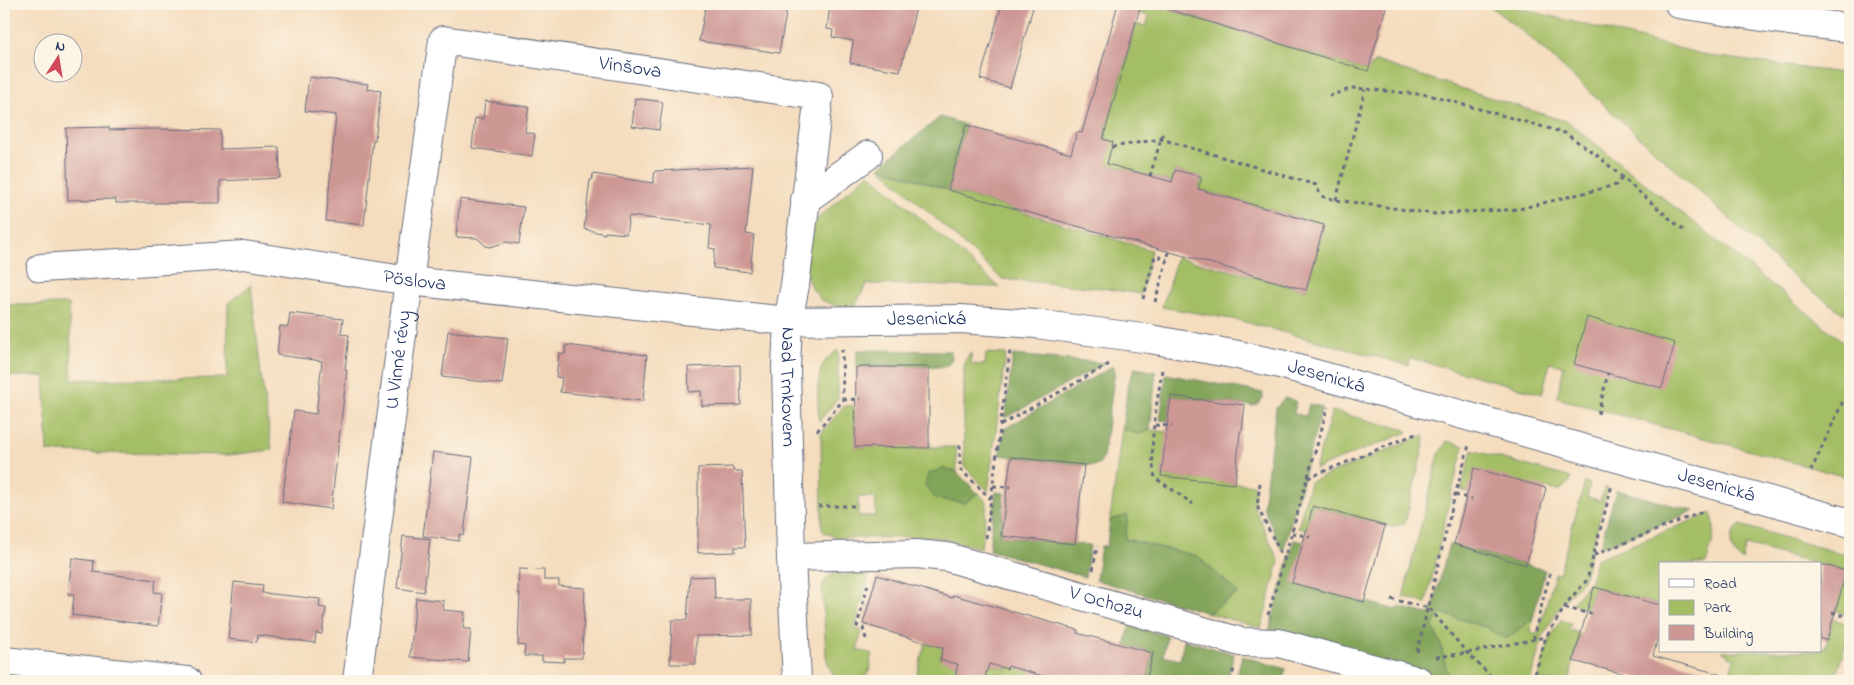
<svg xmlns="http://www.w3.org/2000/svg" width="1854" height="685" font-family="'Indie Flower',sans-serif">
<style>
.green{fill:#a4be65;stroke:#607662;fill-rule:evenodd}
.forest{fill:#83a55a;stroke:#4f6a5c}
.building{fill:#cd9794}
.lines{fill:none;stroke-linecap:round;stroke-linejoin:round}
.minor-casing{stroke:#676c7f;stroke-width:30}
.highway-casing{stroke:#676c7f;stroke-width:30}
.path{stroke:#676c7f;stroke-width:3;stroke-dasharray:4 4;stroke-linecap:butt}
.minor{stroke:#fff;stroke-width:28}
.highway{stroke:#fff;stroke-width:28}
.labels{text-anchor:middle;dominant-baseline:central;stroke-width:4;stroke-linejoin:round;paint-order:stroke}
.street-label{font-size:20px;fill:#1b2f5e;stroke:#fcf5e5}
</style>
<rect width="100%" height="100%" fill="#fcf5e5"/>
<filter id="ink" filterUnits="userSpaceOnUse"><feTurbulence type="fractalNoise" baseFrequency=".02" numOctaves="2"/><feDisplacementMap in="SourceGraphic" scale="10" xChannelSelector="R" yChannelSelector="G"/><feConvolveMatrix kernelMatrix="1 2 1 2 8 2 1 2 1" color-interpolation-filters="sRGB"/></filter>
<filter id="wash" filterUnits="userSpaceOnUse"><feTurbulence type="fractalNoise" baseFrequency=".0096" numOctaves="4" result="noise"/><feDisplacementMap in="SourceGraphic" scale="20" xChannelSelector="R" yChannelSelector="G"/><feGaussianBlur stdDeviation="1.12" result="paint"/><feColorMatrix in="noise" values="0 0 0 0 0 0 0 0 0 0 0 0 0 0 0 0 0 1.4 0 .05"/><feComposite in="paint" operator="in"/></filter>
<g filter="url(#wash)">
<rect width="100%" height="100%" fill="#f4dcbd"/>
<path class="green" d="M 1141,4 L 1149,4 L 1368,71 L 1375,61 L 1568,122 L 1850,347 L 1850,478 L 1557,398 L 1564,366 L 1550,363 L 1542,394 L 1410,358 L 1408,365 L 1237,320 L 1162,307 L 1177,257 L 1306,290 L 1324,225 L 1198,189 L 1202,177 L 1175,170 L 1172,182 L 1097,161 L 1110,152 L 1113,142 L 1103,139 L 1136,24 L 1146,26 L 1149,16 L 1139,13 Z
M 1487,4 L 1502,4 L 1710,56 L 1850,74 L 1850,304 L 1844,314 L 1797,280 L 1527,35 Z
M 879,167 L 948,190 L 1151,250 L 1141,294 L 1101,288 L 1002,279 Z
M 869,173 L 999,287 L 867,284 L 855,306 L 837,306 L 821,300 L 811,287 L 804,271 L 807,242 L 817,219 Z
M 251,285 L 261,375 L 272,450 L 228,455 L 48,452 L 44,376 L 4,376 L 4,305 L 69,304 L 72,380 L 227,378 L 228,303 Z
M 838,350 L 838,398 L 819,421 C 818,402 814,373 828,358 C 831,355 835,353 838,350 Z
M 971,353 L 971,364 L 985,365 L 986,353 L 1006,354 L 988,491 L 964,466 L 964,367 L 966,359 Z
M 844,406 L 854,406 L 856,447 L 956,447 L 957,472 L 943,468 L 965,503 L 978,493 L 987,502 L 981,548 L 935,537 L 838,538 L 825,533 L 822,530 L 821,433 ZM 858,497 L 875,497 L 876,516 L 858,516 Z
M 1332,411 L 1406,430 L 1408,432 L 1315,469 Z
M 1122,429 L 1139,434 L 1150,430 L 1168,432 L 1162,476 L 1255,485 L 1254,506 L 1279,562 L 1261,628 L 1208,613 L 1238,593 L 1197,556 L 1125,539 L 1110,520 Z
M 1424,435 L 1425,440 L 1405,523 L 1392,527 L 1313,506 L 1306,530 L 1298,528 L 1310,482 Z
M 1447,441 L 1464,446 L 1451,495 L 1426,603 L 1403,597 L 1439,454 Z
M 1472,450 L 1571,478 L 1568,484 L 1559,491 L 1546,488 L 1468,492 L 1461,490 Z
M 1585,482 L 1590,484 L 1587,497 L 1600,501 L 1605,487 L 1608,488 L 1583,580 L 1563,602 L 1543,636 L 1530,681 L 1449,680 L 1440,642 L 1432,626 L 1441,613 L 1485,627 L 1506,639 L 1533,618 L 1530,632 L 1538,634 L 1555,574 L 1559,574 Z
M 1711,513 C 1718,531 1711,546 1706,564 L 1660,564 L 1660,605 L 1594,587 L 1586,609 L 1573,603 L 1591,580 L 1596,559 Z
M 1740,525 L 1850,556 L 1850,616 L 1836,611 L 1847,571 L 1746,545 L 1742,560 C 1728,552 1728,536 1740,525 Z
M 849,571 L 870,571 L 855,628 L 862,631 L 857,650 L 873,654 L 870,659 L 871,667 L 866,677 L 867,681 L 837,681 L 829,667 L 826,656 L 822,587 C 825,579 830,574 838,572 L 839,576 L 849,575 Z
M 1833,619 L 1850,625 L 1850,632 L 1834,681 L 1728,681 L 1734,659 L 1722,651 L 1820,651 L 1820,647 L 1825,648 Z
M 1561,620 L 1571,623 L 1569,629 L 1580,634 L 1573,661 L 1570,679 L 1577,681 L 1537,681 L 1550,638 Z
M 926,641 L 943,648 L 940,659 L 958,664 L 955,678 L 965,681 L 915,681 Z
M 990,661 L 993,665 L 1007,669 L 1008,666 L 1064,681 L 984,681 Z"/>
<path class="forest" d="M 940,117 L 966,125 L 948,190 L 879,167 Z
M 857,350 L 951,351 L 952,358 L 949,364 L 944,367 L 856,367 Z
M 1013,355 L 1105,363 L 1005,418 Z
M 1113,366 L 1115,371 L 1103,457 L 1100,464 L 1093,466 L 1000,455 L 1004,429 Z
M 1135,368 L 1156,372 L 1150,430 L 1139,434 L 1122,429 L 1128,384 Z
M 1166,374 L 1263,393 C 1263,400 1259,403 1253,406 L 1171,396 L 1168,421 L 1160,420 Z
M 1284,398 L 1296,401 L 1294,414 L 1306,416 L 1309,404 L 1322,407 L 1283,552 L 1263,507 L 1276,408 Z
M 943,468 L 957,472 L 978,493 L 965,503 L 936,499 L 925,485 L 928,474 Z
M 1616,490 L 1694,511 L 1600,548 Z
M 996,492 L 1004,493 L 1001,536 L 1090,545 L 1085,577 L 989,550 Z
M 1128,515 L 1125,539 L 1197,556 L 1238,593 L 1208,613 L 1096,580 L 1101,546 L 1107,546 L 1110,520 Z
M 1294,540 L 1304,542 L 1293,583 L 1397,610 L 1399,607 L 1431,615 L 1449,544 L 1545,570 L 1533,618 L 1506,639 L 1485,627 L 1441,613 L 1432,626 L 1440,642 L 1449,680 L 1269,631 Z
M 1130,625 L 1167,636 L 1163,656 L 1180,660 L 1184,640 L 1234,654 L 1227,681 L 1146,681 L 1153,653 L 1125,645 Z
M 1242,656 L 1286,669 L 1282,681 L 1235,681 Z"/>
<g id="blocks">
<path class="building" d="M 706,4 L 765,4 L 787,8 L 779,53 L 699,41 Z
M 830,4 L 917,4 L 900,71 L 850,63 L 853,41 L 832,37 L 833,30 L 827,29 Z
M 1002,4 L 1034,4 L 1010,88 L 980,79 Z
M 1118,4 L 1141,4 L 1103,139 L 1113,142 L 1107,164 L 1172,182 L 1175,170 L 1202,177 L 1198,189 L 1324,225 L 1306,290 L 948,190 L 966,125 L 1071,154 L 1077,132 L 1082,133 Z
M 1168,4 L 1387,4 L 1368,71 L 1167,9 Z
M 309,77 L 368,84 L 367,89 L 381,91 L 375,140 L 373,140 L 364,225 L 326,221 L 336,115 L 305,111 Z
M 635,98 L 663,102 L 659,130 L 632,126 Z
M 485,101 L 529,107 L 525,132 L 535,134 L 532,156 L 472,148 L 475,118 L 483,119 Z
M 109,127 L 109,130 L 152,129 L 220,130 L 220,149 L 279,147 L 280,178 L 220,181 L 220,203 L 116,203 L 116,199 L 68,200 L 66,128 Z
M 753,166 L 746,234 L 754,235 L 750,272 L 713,268 L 715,249 L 709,248 L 711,225 L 629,216 L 626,234 L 605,232 L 605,234 L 584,229 L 590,180 L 592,180 L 593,174 L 653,183 L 655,171 Z
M 460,199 L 524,207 L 519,244 L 506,242 L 490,247 L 486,246 L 477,238 L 456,237 Z
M 290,313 L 343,319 L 341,334 L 349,335 L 345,370 L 347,370 L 331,509 L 282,502 L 294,411 L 316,414 L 322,361 L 277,355 L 280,326 L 288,327 Z
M 1587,317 L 1675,343 L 1662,388 L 1574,364 Z
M 448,331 L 508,338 L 502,384 L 442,377 Z
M 566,345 L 647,355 L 643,401 L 560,392 L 562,378 L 556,377 L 559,353 L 565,354 Z
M 740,365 L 741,405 L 702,406 L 701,391 L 689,392 L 688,367 Z
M 856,367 L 929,367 L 929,448 L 855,447 Z
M 1171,396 L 1245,405 L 1242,431 L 1240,431 L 1235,484 L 1161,476 Z
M 433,452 L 473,457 L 464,535 L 459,534 L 459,541 L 423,536 Z
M 1011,457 L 1084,465 L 1075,544 L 1001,536 Z
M 733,467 L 733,471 L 742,471 L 745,547 L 735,547 L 735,552 L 698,553 L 698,468 Z
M 1474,468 L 1546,488 L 1526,565 L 1454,544 Z
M 1313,506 L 1385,526 L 1364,602 L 1292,583 Z
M 403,536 L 430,539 L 424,592 L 397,588 Z
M 72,558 L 94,561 L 93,572 L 156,580 L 154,592 L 162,593 L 158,626 L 72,615 L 74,594 L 68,594 Z
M 1820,564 L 1847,571 L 1827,640 L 1820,639 Z
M 519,569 L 544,570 L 544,580 L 559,580 L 559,586 L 585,588 L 582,658 L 564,658 L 564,662 L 542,661 L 542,656 L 524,656 L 525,646 L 518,645 L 520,593 L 518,593 Z
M 877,575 L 952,598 L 953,595 L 1078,630 L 1077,633 L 1153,653 L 1146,681 L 1060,681 L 1008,666 L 1007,669 L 989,664 L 984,681 L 954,681 L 958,664 L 940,660 L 943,648 L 863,624 Z
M 714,576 L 715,599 L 751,599 L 752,635 L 696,636 L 696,664 L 670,664 L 672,620 L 687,620 L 690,577 Z
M 234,582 L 263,585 L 262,593 L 320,599 L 319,607 L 326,608 L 322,634 L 316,633 L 315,643 L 258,635 L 257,642 L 228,639 Z
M 1594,587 L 1660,605 L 1660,629 L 1653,656 L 1719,674 L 1718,681 L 1652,681 L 1573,661 Z
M 416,598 L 444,601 L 443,610 L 465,612 L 463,629 L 471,629 L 468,662 L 410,657 Z"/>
</g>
</g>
<g filter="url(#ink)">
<use href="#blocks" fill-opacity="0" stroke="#676c7f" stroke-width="1"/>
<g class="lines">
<g class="minor-casing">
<g id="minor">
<path d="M 805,200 L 868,155"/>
<path id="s1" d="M 41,268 L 244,255 L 409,281 L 788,321 L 960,319 L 1036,324 L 1150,339 L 1233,354 L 1280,364 L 1850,523"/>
<path id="s2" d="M 791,557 L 916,554 L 947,557 L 1241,642 L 1279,643 L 1419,681"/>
<path d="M 4,661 L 187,681"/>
<path id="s3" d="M 357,681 L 409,281 L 443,40 L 819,96 L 795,285 L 788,321 L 786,368 L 791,557 L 797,681"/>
</g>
</g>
<g class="highway-casing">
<path id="highway" d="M 1679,4 L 1789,21 L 1850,28"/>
</g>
<path class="path" d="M 1329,96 L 1353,88 L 1429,95 L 1565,133 L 1598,156 L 1684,231
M 1112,147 L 1161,139 L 1316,185 L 1321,196 L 1336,200 L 1435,214 L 1519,209 L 1616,185 L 1623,177
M 1150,176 L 1163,132
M 1336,200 L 1365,90
M 1143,299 L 1155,256 L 1167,259
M 1155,302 L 1169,252
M 1162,370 C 1157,405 1148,443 1155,478 L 1193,504
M 843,400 L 860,399
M 1598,414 L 1608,373
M 1001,425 L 1111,363
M 1155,425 L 1172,426
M 817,431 L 843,400 L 842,349
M 960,445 L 960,469 L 991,499
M 1811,471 L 1850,386
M 1308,478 L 1418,433
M 1260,483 L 1257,506 L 1284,560
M 993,486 L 1011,487
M 1455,495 L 1472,499
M 818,506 L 858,506
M 1292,533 L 1310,537
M 986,538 L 1010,351
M 1594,555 L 1702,512
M 1093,570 L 1097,546
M 1391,599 L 1429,608 L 1467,653 L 1496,681
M 1565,608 L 1592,614
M 1832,612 L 1850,618
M 1268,615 L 1328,407
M 866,639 L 863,628 L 857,626 L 868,584
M 1534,639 L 1534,634 L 1551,570
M 1417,652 L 1455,495 L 1469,445
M 1436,657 L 1467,653 L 1546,637
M 1230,681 L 1234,669
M 1533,681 L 1546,637 L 1570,599 L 1587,580 L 1612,485"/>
<use href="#minor" class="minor"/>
<use href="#highway" class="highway"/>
</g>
</g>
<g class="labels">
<g class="street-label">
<text stroke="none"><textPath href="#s3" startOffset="836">Vinšova</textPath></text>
<text stroke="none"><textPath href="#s1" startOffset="376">Pöslova</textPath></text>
<text stroke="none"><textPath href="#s1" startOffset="890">Jesenická</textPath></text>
<text stroke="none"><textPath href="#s3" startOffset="324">U Vinné révy</textPath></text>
<text stroke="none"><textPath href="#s1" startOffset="1295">Jesenická</textPath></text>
<text stroke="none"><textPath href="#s3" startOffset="1320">Nad Trnkovem</textPath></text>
<text stroke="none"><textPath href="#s1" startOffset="1700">Jesenická</textPath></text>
<text stroke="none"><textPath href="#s2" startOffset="322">V Ochozu</textPath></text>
</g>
</g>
<rect width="1854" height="685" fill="none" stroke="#fcf5e5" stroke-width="20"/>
<rect x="1659" y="562" width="162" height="90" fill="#fcf5e5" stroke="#a2a6af"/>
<rect x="1669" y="579" width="25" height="8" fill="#ffffff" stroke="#a2a6af"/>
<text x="1704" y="588" font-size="15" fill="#1b2f5e">Road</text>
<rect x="1669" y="600" width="25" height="15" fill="#a4be65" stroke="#a2a6af"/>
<text x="1704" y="612" font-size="15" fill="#1b2f5e">Park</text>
<rect x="1669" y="625" width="25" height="15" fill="#cd9794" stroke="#a2a6af"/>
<text x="1704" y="638" font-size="15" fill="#1b2f5e">Building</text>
<g transform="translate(58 58) rotate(12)"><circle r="24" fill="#fcf5e5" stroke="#a2a6af"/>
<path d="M0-4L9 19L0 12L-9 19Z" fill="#d1495b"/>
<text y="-8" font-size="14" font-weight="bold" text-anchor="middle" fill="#1b2f5e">N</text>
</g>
</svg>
